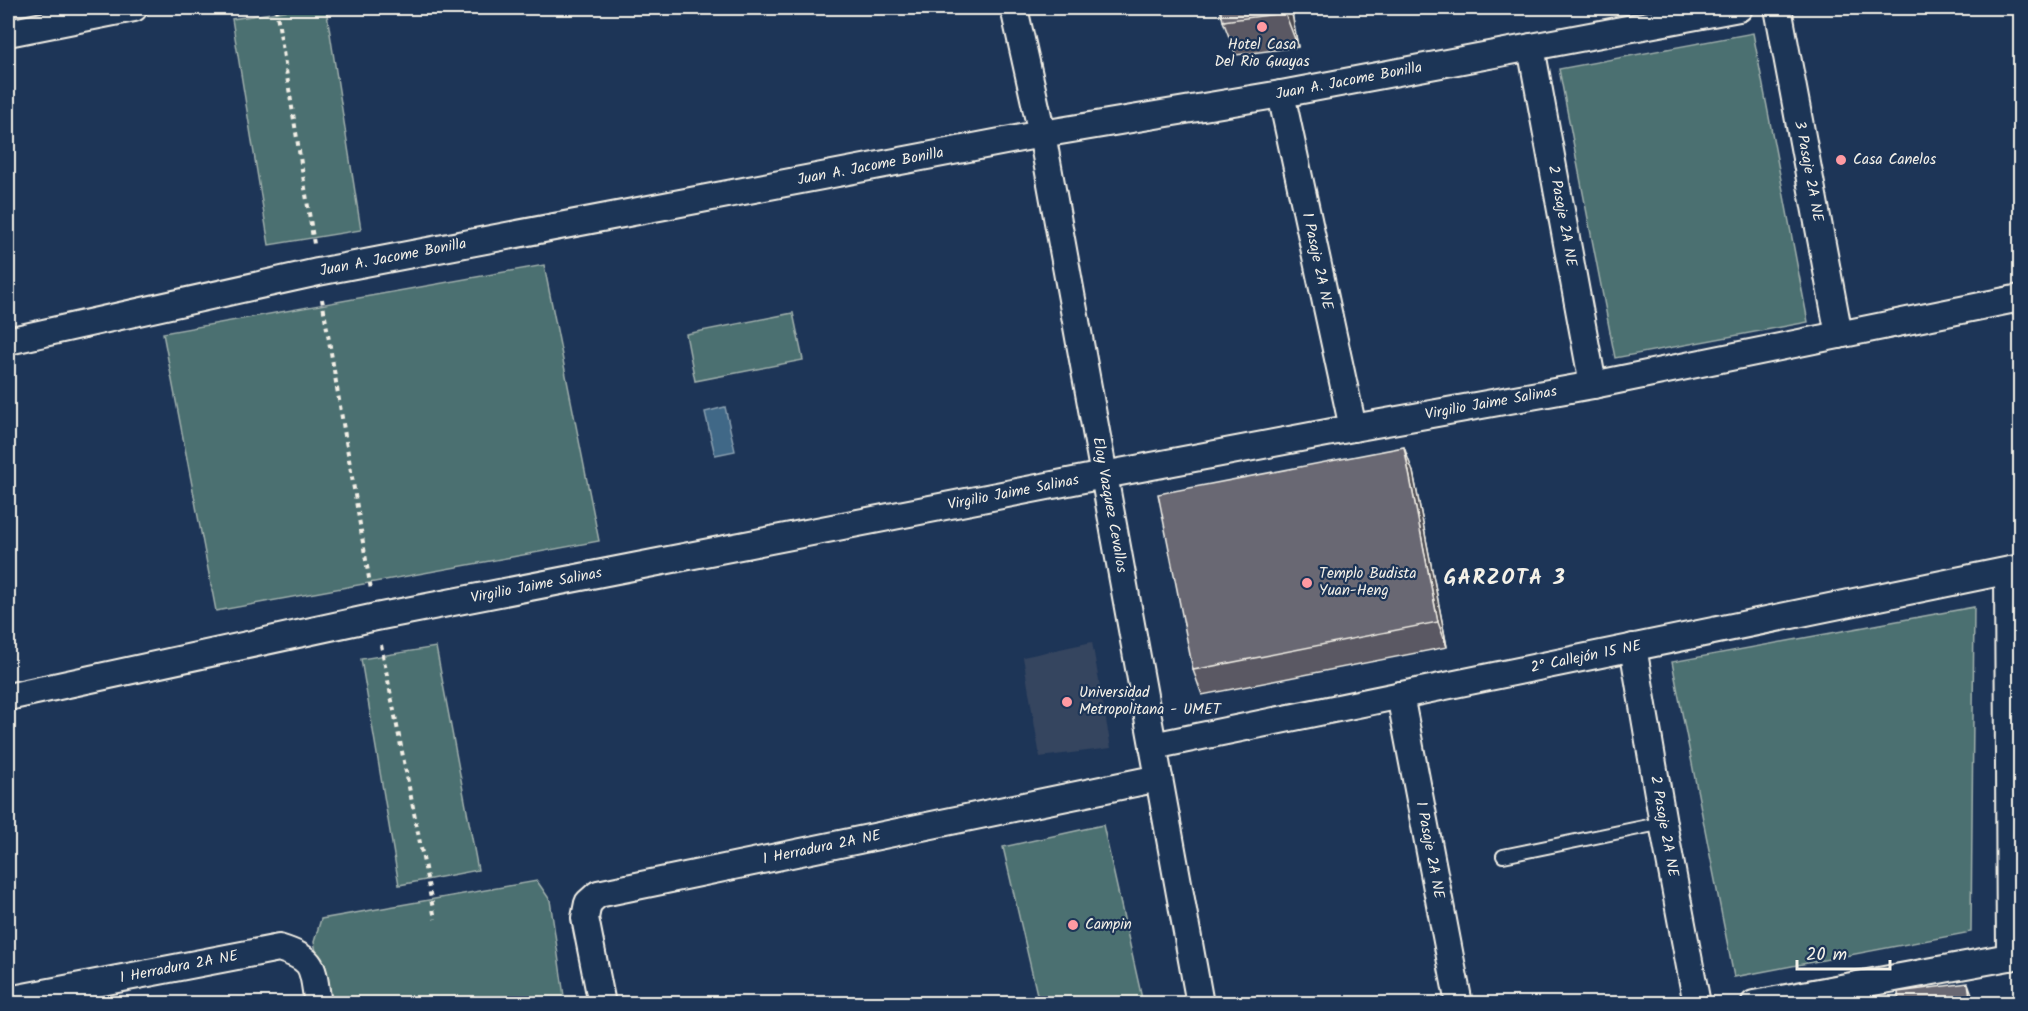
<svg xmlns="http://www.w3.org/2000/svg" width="2028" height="1011" font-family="Kalam,sans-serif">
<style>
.built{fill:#34445f}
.green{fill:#4c6f71;stroke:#a0b0ac;stroke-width:1.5}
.water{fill:#406787;stroke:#889eae;stroke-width:1.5}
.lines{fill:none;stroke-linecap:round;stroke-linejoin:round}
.service-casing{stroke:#f4f1e8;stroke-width:16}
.minor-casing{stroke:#f4f1e8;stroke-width:30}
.path{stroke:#f4f1e8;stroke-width:4;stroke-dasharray:4.5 4.5;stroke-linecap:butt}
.service{stroke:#1d3557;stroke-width:12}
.minor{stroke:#1d3557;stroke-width:26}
.wall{fill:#5a5963;stroke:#f4f1e8;stroke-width:1.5}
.shaded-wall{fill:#4a4850;stroke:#f4f1e8;stroke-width:1.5}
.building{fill:#696773;stroke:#f4f1e8;stroke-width:1.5}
.poi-dot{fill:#ff9aa2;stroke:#1d3557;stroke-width:2}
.labels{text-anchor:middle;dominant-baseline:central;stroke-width:4.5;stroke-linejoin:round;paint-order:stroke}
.poi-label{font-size:15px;fill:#f4f1e8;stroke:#1d3557;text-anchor:start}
.street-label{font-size:15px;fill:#f4f1e8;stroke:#1d3557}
.district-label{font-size:21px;font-weight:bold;letter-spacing:1.5px;fill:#f4f1e8;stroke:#1d3557}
</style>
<rect width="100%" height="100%" fill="#1d3557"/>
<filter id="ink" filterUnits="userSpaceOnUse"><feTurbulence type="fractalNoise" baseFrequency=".0167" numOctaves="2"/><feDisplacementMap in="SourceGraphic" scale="12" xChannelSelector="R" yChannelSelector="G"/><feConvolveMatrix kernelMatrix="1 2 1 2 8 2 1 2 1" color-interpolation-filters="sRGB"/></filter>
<g filter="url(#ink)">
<path class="built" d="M 1092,642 L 1111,748 L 1040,757 L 1023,657 Z"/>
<path class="green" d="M 303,8 L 326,8 L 361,230 L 269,245 L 232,19 Z
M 1753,33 L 1808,322 L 1615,358 L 1559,69 Z
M 544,265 L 599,541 L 216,611 L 163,333 Z
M 793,313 L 803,360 L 695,381 L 686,334 Z
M 1974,607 L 1971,932 L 1734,977 L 1672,662 Z
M 436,647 L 478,870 L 399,885 L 361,659 Z
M 1103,825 L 1143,1003 L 1039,1003 L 1003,847 Z
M 537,881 L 550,900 L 565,1003 L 327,1003 L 314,942 L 321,919 Z"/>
<path class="water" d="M 725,407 L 735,451 L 715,455 L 705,412 Z"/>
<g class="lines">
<g class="service-casing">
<path id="service" d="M 1503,856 L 1663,823"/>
</g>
<g class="minor-casing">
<g id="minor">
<path id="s1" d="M 1014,8 L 1042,134 L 1200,1004"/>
<path id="s2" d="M 1778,8 L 1839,335"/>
<path d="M 8,33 L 134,8"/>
<path id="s3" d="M 1531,47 L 1593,385"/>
<path id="s4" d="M 1281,94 L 1353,428"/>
<path id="s5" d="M 8,341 L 318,272 L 1042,134 L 1281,94 L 1739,8"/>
<path d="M 2008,571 L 2010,957"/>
<path id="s6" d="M 1633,647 L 1663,823 L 1697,1004"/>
<path id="s7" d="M 1400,695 L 1459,1004"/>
<path id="s8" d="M 8,697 L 376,617 L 1104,475 L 1353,428 L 1593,385 L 2020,298"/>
<path id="s9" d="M 1153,746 L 2020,568"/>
<path id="s10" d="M 8,1000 L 279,948 C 317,960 312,968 318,1004"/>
<path id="s11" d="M 602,1004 L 585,918 L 588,903 L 598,894 L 1159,778"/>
<path d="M 1754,1004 L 2020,955"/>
</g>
</g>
<path class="path" d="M 276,8 L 314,244
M 322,299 L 371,590
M 381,645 L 435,919"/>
<use href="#service" class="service"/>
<use href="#minor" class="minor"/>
</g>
<path class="wall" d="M 1291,8 L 1298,47 L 1236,55 L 1223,21 Z
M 1413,472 L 1447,647 L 1202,695 L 1193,670 Z"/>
<path class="shaded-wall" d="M 1284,8 L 1291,8 L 1298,47 L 1285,13 Z
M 1404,447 L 1413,472 L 1447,647 L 1438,622 Z
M 1968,983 L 1973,997 L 1974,1004 L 1971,1004 Z"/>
<path class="building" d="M 1220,8 L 1284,8 L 1285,13 L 1223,21 Z
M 1404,447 L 1438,622 L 1193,670 L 1158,494 Z
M 1968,983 L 1971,1004 L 1899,1004 L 1898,992 Z"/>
</g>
<g class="poi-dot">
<circle cx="1262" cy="27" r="6"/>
<circle cx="1841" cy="160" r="6"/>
<circle cx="1307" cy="583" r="6"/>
<circle cx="1067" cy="702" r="6"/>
<circle cx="1073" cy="925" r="6"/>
</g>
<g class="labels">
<g class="poi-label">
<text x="1262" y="45" text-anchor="middle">Hotel Casa<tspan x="1262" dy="17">Del Rio Guayas</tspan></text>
<text x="1853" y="160">Casa Canelos</text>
<text x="1319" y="574">Templo Budista<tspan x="1319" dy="17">Yuan-Heng</tspan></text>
<text x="1079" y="693">Universidad<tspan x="1079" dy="17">Metropolitana - UMET</tspan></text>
<text x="1085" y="925">Campin</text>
</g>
<g class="street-label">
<text stroke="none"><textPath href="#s5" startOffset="1366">Juan A. Jacome Bonilla</textPath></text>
<text stroke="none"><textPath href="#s5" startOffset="880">Juan A. Jacome Bonilla</textPath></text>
<text stroke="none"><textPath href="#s2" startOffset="166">3 Pasaje 2A NE</textPath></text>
<text stroke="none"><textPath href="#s3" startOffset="172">2 Pasaje 2A NE</textPath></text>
<text stroke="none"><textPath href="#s5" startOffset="394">Juan A. Jacome Bonilla</textPath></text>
<text stroke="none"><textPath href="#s4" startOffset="171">1 Pasaje 2A NE</textPath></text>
<text stroke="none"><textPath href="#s8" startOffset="1512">Virgilio Jaime Salinas</textPath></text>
<text stroke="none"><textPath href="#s8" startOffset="1026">Virgilio Jaime Salinas</textPath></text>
<text stroke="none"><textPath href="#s1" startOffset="506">Eloy Vazquez Cevallos</textPath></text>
<text stroke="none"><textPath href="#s8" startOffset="540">Virgilio Jaime Salinas</textPath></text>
<text stroke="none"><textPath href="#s9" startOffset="442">2° Callejón 15 NE</textPath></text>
<text stroke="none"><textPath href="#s6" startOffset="182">2 Pasaje 2A NE</textPath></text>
<text stroke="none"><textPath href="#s11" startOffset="345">1 Herradura 2A NE</textPath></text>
<text stroke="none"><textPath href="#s7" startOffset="158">1 Pasaje 2A NE</textPath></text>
<text stroke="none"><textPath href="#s10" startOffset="174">1 Herradura 2A NE</textPath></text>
</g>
<g class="district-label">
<text x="1505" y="578">GARZOTA 3</text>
</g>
</g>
<rect width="2028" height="1011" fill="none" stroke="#1d3557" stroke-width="30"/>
<rect x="15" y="15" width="1998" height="981" fill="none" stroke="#f4f1e8" stroke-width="2" filter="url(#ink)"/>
<path d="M1797 960v9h93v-9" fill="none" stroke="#f4f1e8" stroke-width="3"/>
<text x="1806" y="960" font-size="18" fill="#f4f1e8" stroke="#1d3557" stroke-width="4.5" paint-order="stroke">20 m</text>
</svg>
